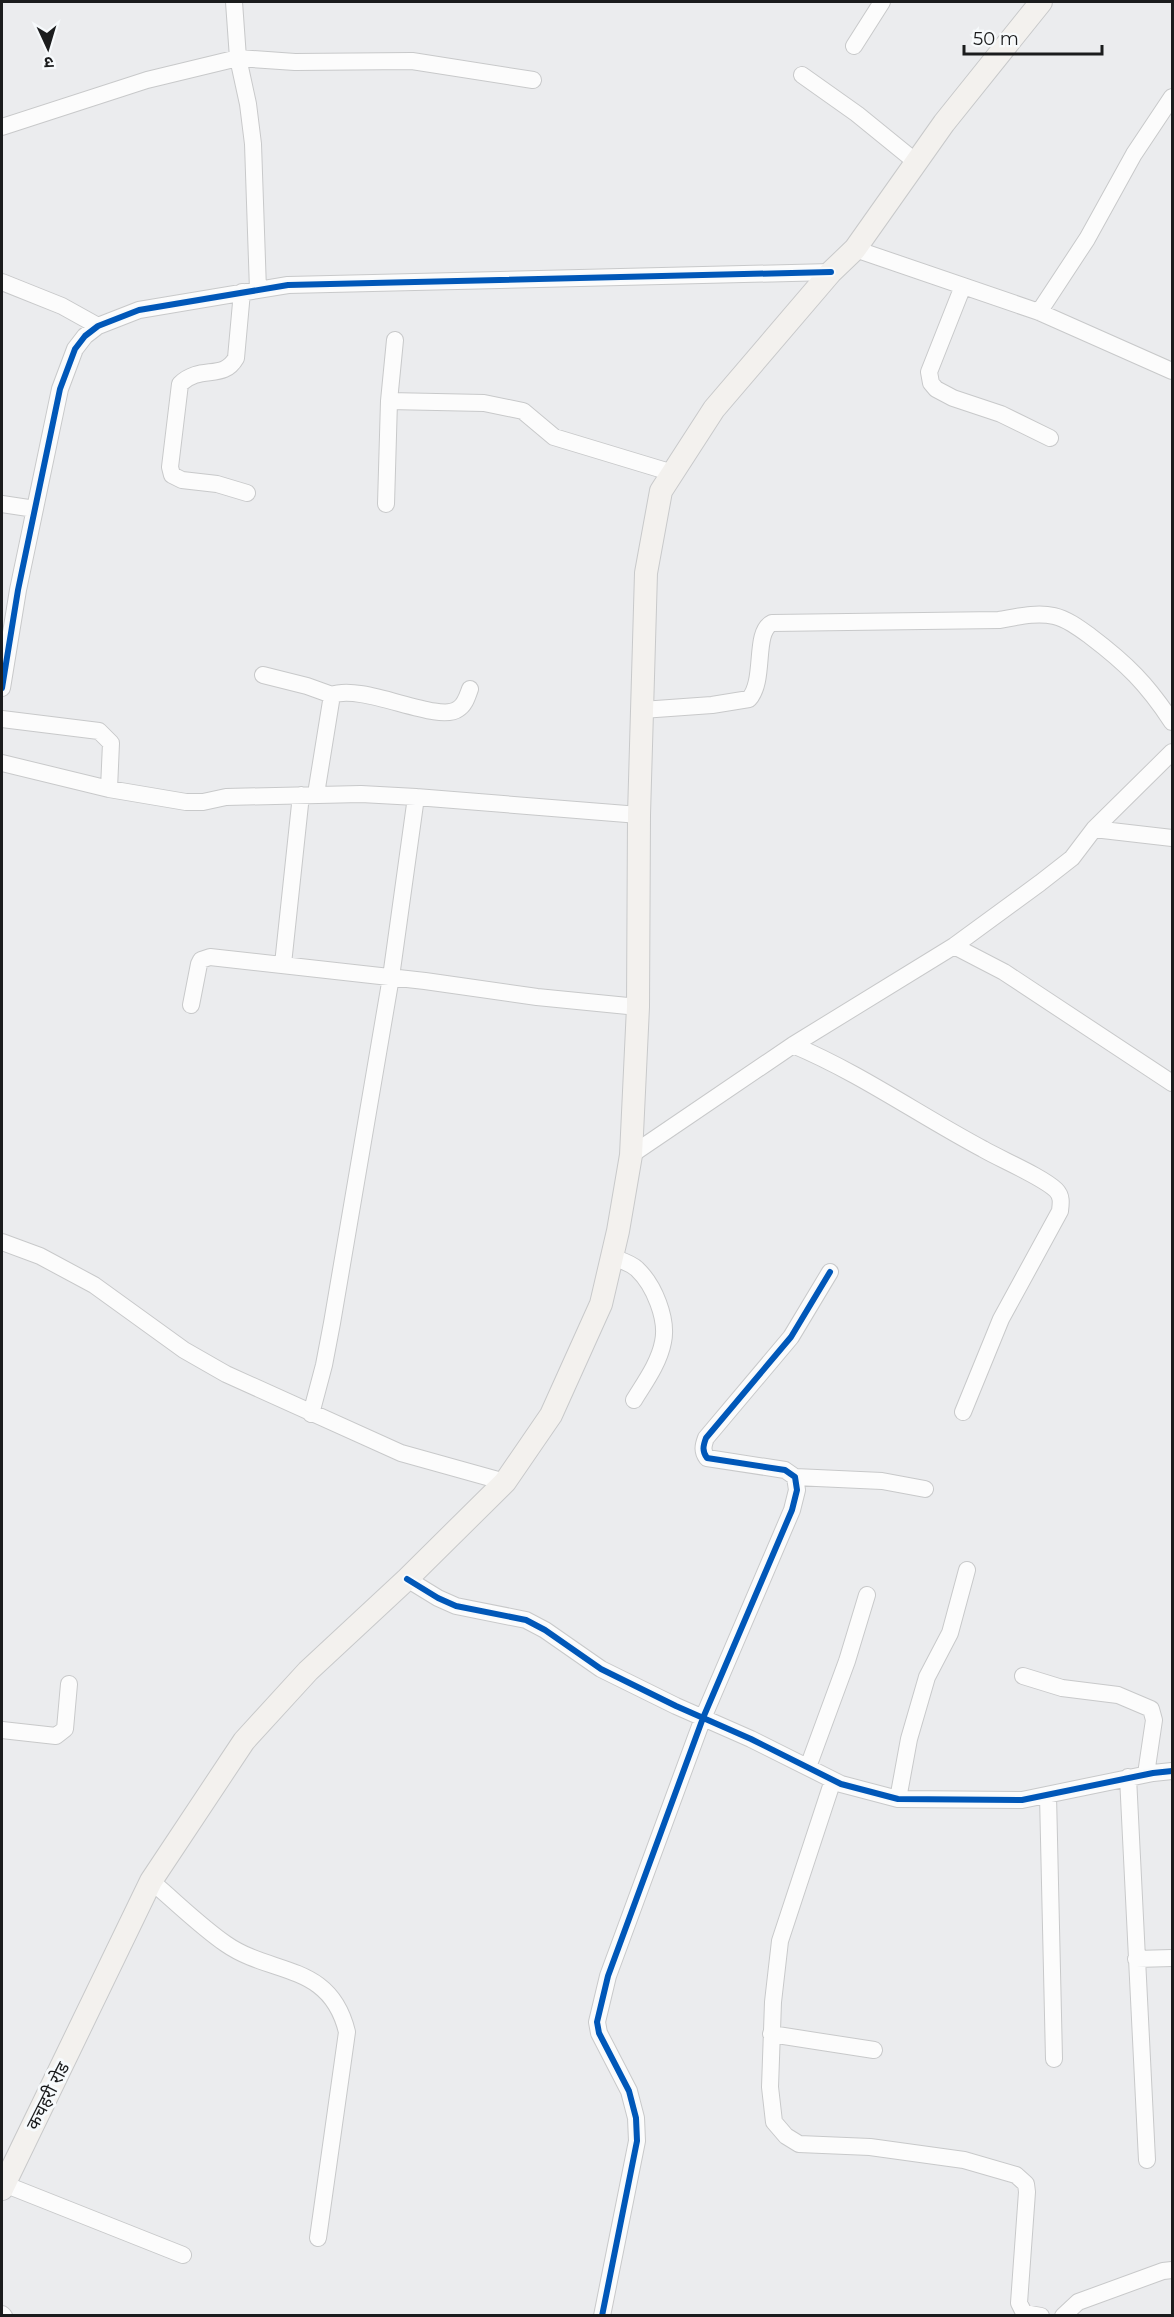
<svg xmlns="http://www.w3.org/2000/svg" width="1174" height="2317" font-family="Montserrat,'Noto Sans Devanagari',sans-serif">
<style>
.lines{fill:none;stroke-linecap:round;stroke-linejoin:round}
.minor-casing{stroke:#c8c9ca;stroke-width:18}
.secondary-casing{stroke:#c8c9ca;stroke-width:24}
.minor{stroke:#fcfcfc;stroke-width:16}
.secondary{stroke:#f3f1ee;stroke-width:22}
.cycleway-casing{stroke:#f7fafc;stroke-width:10}
.cycleway{stroke:#0057b8;stroke-width:6}
.labels{text-anchor:middle;dominant-baseline:central;stroke-width:6;stroke-linejoin:round;paint-order:stroke}
.street-label{font-size:18px;fill:#1b1c1d;stroke:#f7fafc}
</style>
<rect width="100%" height="100%" fill="#ebecee"/>
<g class="lines">
<g class="minor-casing">
<path id="minor" d="M 234,2 L 238,58 L 248,104 L 253,144 L 258,290
M 854,46 L 882,2
M 802,75 L 857,114 L 916,162
M 2,127 L 147,80 L 238,58 L 295,62 L 412,61 L 533,80
M 855,249 L 1039,312 L 1172,371
M 2,282 L 62,306 L 98,326
M 963,286 L 929,372 L 931,383 L 936,389 L 953,398 L 1001,414 L 1050,438
M 242,292 L 236,358 C 223,381 201,364 180,384 L 170,467 L 172,475 L 182,480 L 217,484 L 247,493
M 1039,312 L 1087,239 L 1134,154 L 1172,97
M 389,401 L 484,403 L 523,411 L 554,437 L 673,473
M 2,504 L 35,509
M 386,504 L 389,401 L 395,340
M 263,675 L 307,686 L 332,695
M 2,688 L 18,590 L 60,389 L 75,349 L 85,336 L 98,326 L 139,310 L 288,285 L 831,272
M 642,710 L 712,705 L 749,699 C 766,680 753,632 772,623 L 999,620 C 1017,617 1036,612 1054,616 C 1067,619 1079,628 1090,636 C 1127,664 1147,684 1172,722
M 2,719 L 99,731 L 111,743 L 109,789
M 2,763 L 109,789 L 186,802 L 203,802 L 226,797 L 361,794 L 416,797 L 639,815
M 316,794 L 332,695 C 363,683 438,724 458,709 C 465,705 467,697 470,689
M 1094,829 L 1172,838
M 954,946 L 1004,972 L 1172,1083
M 283,964 L 301,795
M 191,1005 L 199,964 L 201,960 L 210,957 L 425,981 L 537,997 L 638,1007
M 793,1045 C 860,1073 919,1115 983,1149 C 1000,1159 1043,1177 1056,1190 C 1062,1196 1061,1203 1060,1211 L 1001,1319 L 963,1412
M 631,1155 L 793,1045 L 954,946 L 1040,883 L 1072,858 L 1094,829 L 1172,752
M 2,1242 L 40,1256 L 94,1285 L 184,1350 L 226,1374 L 401,1453 L 505,1482
M 612,1257 C 620,1260 631,1263 637,1269 C 654,1285 668,1319 663,1342 C 659,1363 645,1382 634,1400
M 311,1414 L 324,1365 L 332,1323 L 391,977 L 416,797
M 795,1477 L 882,1481 L 925,1489
M 407,1579 L 438,1598 L 456,1606 L 526,1620 L 545,1630 L 601,1669 L 676,1706 L 751,1739 L 841,1784 L 898,1799 L 1022,1800 L 1153,1773 L 1172,1771
M 1023,1676 L 1062,1688 L 1118,1695 L 1151,1709 L 1154,1720 L 1146,1774
M 2,1730 L 56,1736 L 65,1729 L 69,1684
M 808,1767 L 847,1661 L 867,1595
M 1128,1777 L 1147,2160
M 833,1780 L 780,1941 L 773,2002 L 770,2087 L 774,2122 L 786,2136 L 799,2144 L 870,2147 L 964,2160 L 1016,2175 L 1026,2184 L 1027,2192 L 1019,2303 L 1024,2313 L 1041,2316
M 1048,1795 L 1054,2059
M 898,1799 L 909,1739 L 927,1677 L 950,1633 L 967,1570
M 151,1881 C 176,1902 200,1926 226,1944 C 272,1976 330,1962 347,2032 L 318,2238
M 1136,1959 L 1172,1958
M 771,2034 L 874,2050
M 4,2184 L 183,2255
M 2,2314 L 4,2316
M 602,2316 L 637,2141 L 636,2118 L 629,2091 L 599,2033 L 597,2022 L 608,1976 L 703,1718 L 792,1510 L 797,1490 L 795,1477 L 785,1470 L 707,1458 C 702,1451 703,1446 706,1438 L 791,1337 L 830,1272
M 1063,2316 L 1078,2302 L 1163,2271 L 1172,2270"/>
</g>
<g class="secondary-casing">
<path id="secondary" d="M 2,2189 L 151,1881 L 244,1741 L 308,1671 L 407,1579 L 505,1482 L 551,1415 L 601,1304 L 618,1231 L 631,1155 L 638,1007 L 639,815 L 646,573 L 661,491 L 714,409 L 831,272 L 855,249 L 944,123 L 1041,2"/>
</g>
<use href="#minor" class="minor"/>
<use href="#secondary" class="secondary"/>
<g class="cycleway-casing">
<path id="cycleway" d="M 2,688 L 18,590 L 60,389 L 75,349 L 85,336 L 98,326 L 139,310 L 288,285 L 831,272
M 407,1579 L 438,1598 L 456,1606 L 526,1620 L 545,1630 L 601,1669 L 676,1706 L 751,1739 L 841,1784 L 898,1799 L 1022,1800 L 1153,1773 L 1172,1771
M 602,2316 L 637,2141 L 636,2118 L 629,2091 L 599,2033 L 597,2022 L 608,1976 L 703,1718 L 792,1510 L 797,1490 L 795,1477 L 785,1470 L 707,1458 C 702,1451 703,1446 706,1438 L 791,1337 L 830,1272"/>
</g>
<use href="#cycleway" class="cycleway"/>
</g>
<g class="labels">
<g class="street-label">
<text transform="translate(48 2096) rotate(-63)">कचहरी रोड</text>
</g>
</g>
<rect width="1174" height="2317" fill="none" stroke="#1b1c1d" stroke-width="6"/>
<g transform="translate(48 48) rotate(176)" stroke="#f7fafc" stroke-width="4.5" paint-order="stroke">
<path d="M0-4.5L10 22L0 15L-10 22Z" fill="#1b1c1d"/>
<text y="-9" font-size="16" font-weight="bold" text-anchor="middle" fill="#1b1c1d">उ</text>
</g>
<path d="M964 45v9h138v-9" fill="none" stroke="#1b1c1d" stroke-width="3"/>
<text x="973" y="45" font-size="18" fill="#1b1c1d" stroke="#f7fafc" stroke-width="4.5" paint-order="stroke">50 m</text>
</svg>
